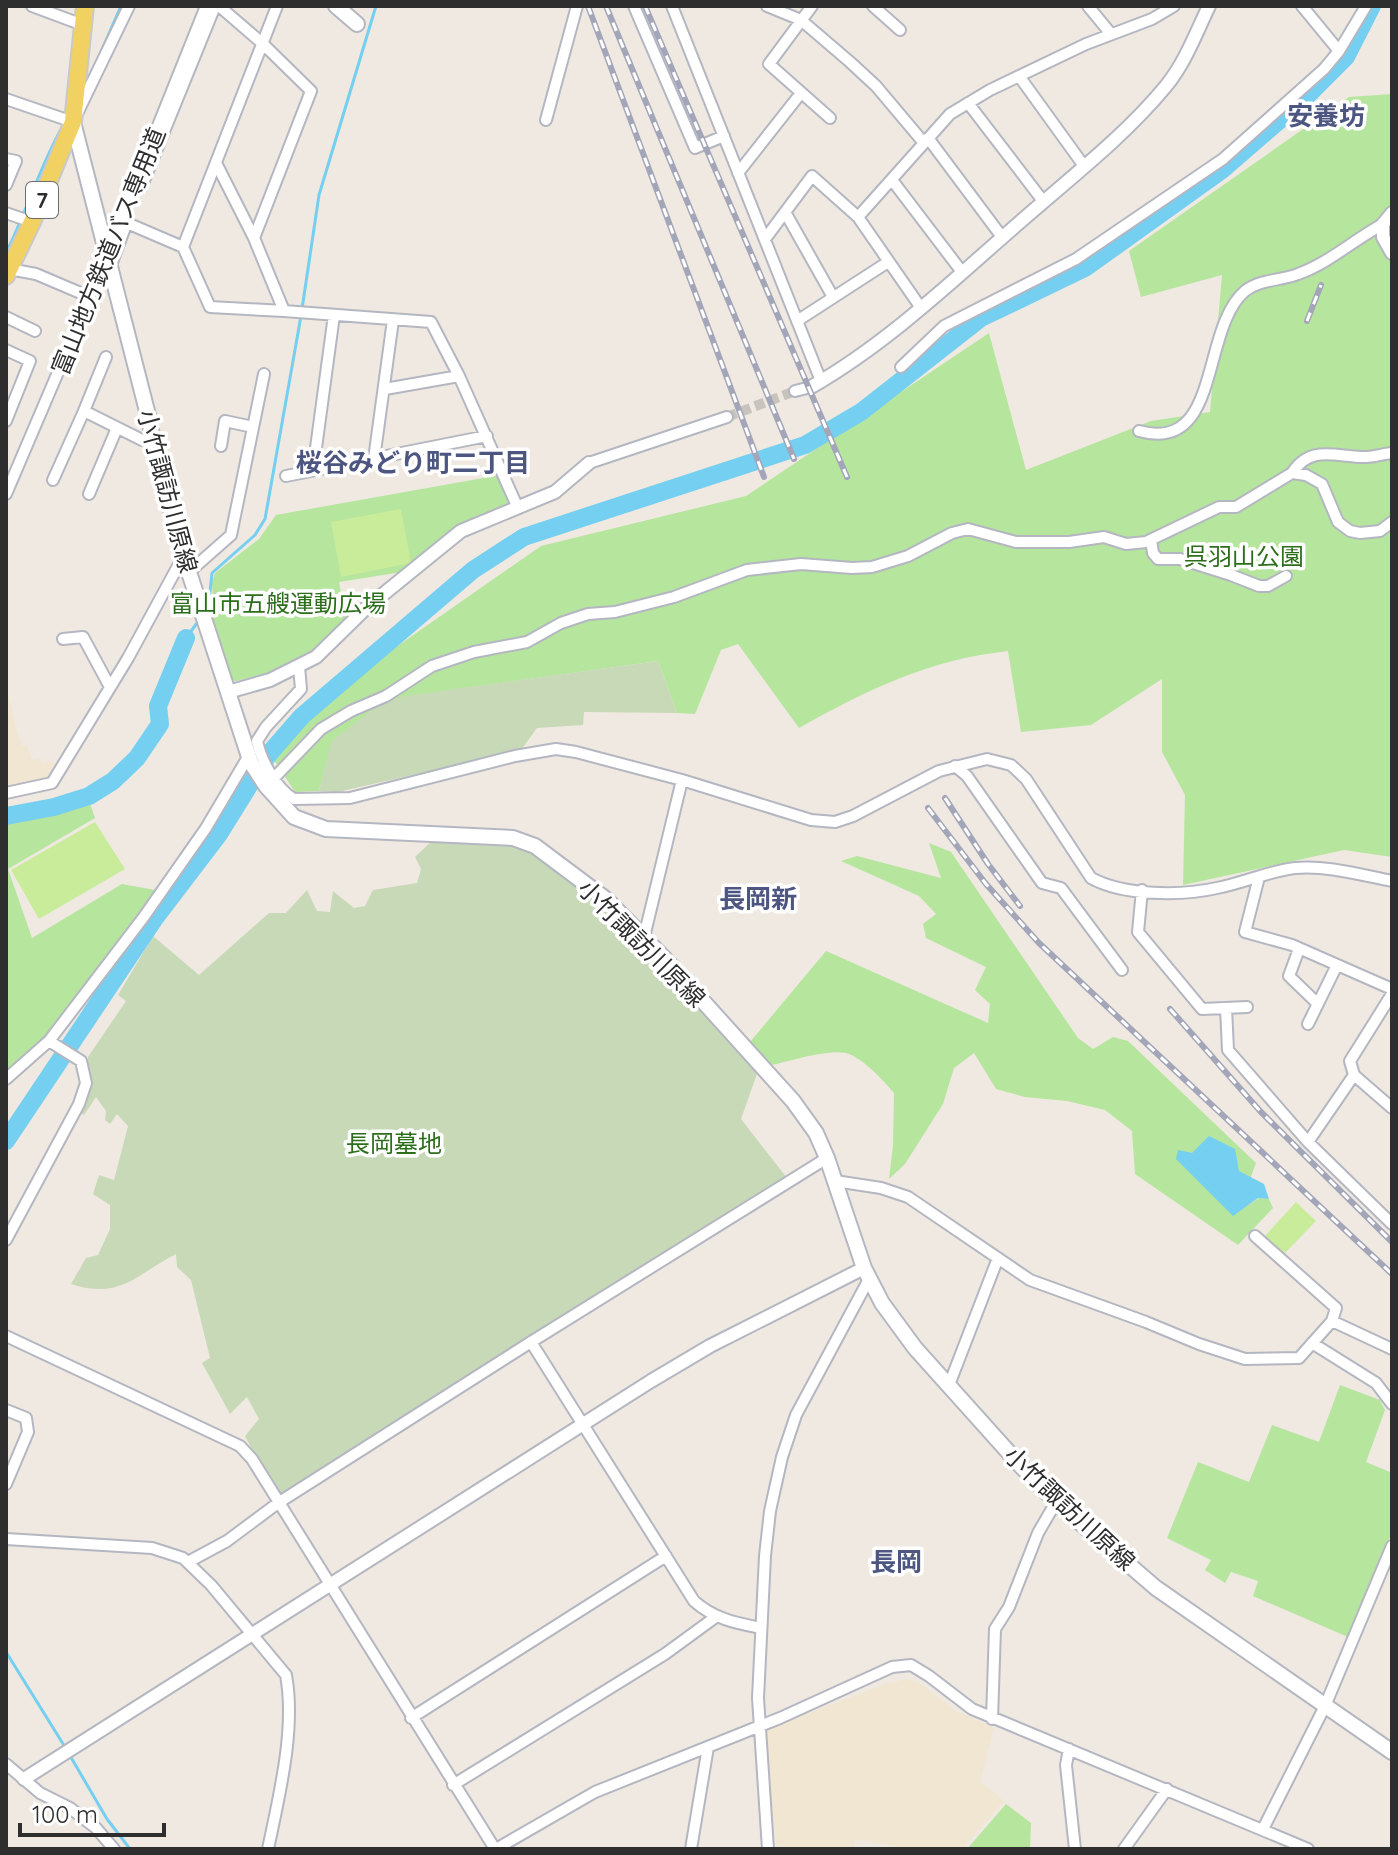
<svg xmlns="http://www.w3.org/2000/svg" width="1398" height="1855" font-family="Quicksand,'Noto Sans JP',sans-serif">
<style>
.education{fill:#f0e6d1}
.green{fill:#b6e59e}
.cemetery{fill:#c8d9b8}
.pitch{fill:#c9ec9a}
.water{fill:#75cff0}
.lines{fill:none;stroke-linecap:round;stroke-linejoin:round}
.stream{stroke:#75cff0;stroke-width:3}
.river{stroke:#75cff0;stroke-width:18}
.minor-tunnel{stroke:#c8c4bd;stroke-width:10;stroke-dasharray:10 5;stroke-linecap:butt}
.minor-casing{stroke:#b4b7c1;stroke-width:14}
.tertiary-casing{stroke:#b4b7c1;stroke-width:16}
.secondary-casing{stroke:#b4b7c1;stroke-width:18}
.primary-casing{stroke:#c9c9c9;stroke-width:20}
.minor{stroke:#fff;stroke-width:10}
.tertiary{stroke:#fff;stroke-width:12}
.secondary{stroke:#fff;stroke-width:14}
.primary{stroke:#f2d163;stroke-width:16}
.rail-casing{stroke:#a3a6b8;stroke-width:6}
.rail{stroke:#fff;stroke-width:3;stroke-dasharray:9;stroke-linecap:butt}
.labels{text-anchor:middle;dominant-baseline:central;stroke-width:7;stroke-linejoin:round;paint-order:stroke}
.shield{fill:#fff;stroke:#6d6d6d;stroke-width:2}
.shield-label{font-size:22px;font-weight:bold;fill:#2e2e2e}
.street-label{font-size:24px;fill:#2e2e2e;stroke:#fff}
.park-label{font-size:24px;fill:#2c6e1b;stroke:#fff}
.neighbourhood-label{font-size:26px;font-weight:bold;fill:#4d5680;stroke:#fff}
</style>
<rect width="100%" height="100%" fill="#efe9e1"/>
<path class="education" d="M 8,692 L 18,736 L 22,746 L 27,745 L 32,760 L 39,758 L 42,763 L 49,762 L 66,767 L 43,785 L 17,783 L 6,787 Z
M 908,1679 L 921,1684 L 956,1711 L 994,1728 L 980,1781 L 1004,1801 L 962,1849 L 912,1849 L 854,1839 L 854,1849 L 777,1849 L 763,1731 L 888,1683 Z"/>
<path class="green" d="M 1392,94 L 1392,857 L 1344,850 L 1183,885 L 1185,795 L 1162,752 L 1162,679 L 1091,725 L 1021,732 L 1008,651 C 928,660 869,689 799,728 L 738,644 L 721,650 L 695,714 L 677,713 L 658,661 L 408,696 L 332,742 L 319,791 L 295,792 L 272,757 L 306,715 L 366,668 L 541,546 L 746,496 L 989,333 L 1026,470 L 1151,421 L 1210,412 L 1222,275 L 1141,297 L 1129,251 L 1349,97 Z
M 500,475 L 510,495 L 507,504 L 472,518 L 402,572 L 339,582 L 346,623 L 331,639 L 289,668 L 236,681 L 231,680 L 209,616 L 213,607 L 212,582 L 215,573 L 259,539 L 276,515 Z
M 89,801 L 95,818 L 8,869 L 32,938 L 122,884 L 155,890 L 47,1036 L 6,1072 L 6,821 Z
M 929,843 L 951,852 L 1078,1038 L 1093,1049 L 1113,1037 L 1128,1041 L 1256,1163 L 1250,1179 L 1239,1171 L 1204,1186 L 1233,1215 L 1259,1198 L 1269,1199 L 1273,1208 L 1238,1245 L 1135,1174 L 1132,1131 L 1105,1110 L 1067,1101 L 1025,1097 L 996,1089 L 974,1053 L 954,1068 L 943,1104 L 905,1164 L 889,1179 L 893,1146 L 894,1093 C 883,1080 863,1058 846,1053 C 828,1049 790,1061 772,1065 L 750,1042 L 826,951 L 988,1023 L 990,1004 L 975,990 L 986,967 L 926,938 L 923,924 L 936,914 L 919,896 L 841,861 L 857,856 L 941,878 Z
M 1340,1385 L 1380,1400 L 1385,1410 L 1366,1462 L 1392,1473 L 1392,1532 L 1348,1637 L 1253,1596 L 1258,1581 L 1231,1572 L 1225,1583 L 1205,1570 L 1211,1560 L 1167,1538 L 1198,1462 L 1249,1482 L 1272,1425 L 1319,1442 Z
M 1006,1804 L 1031,1823 L 1030,1849 L 967,1849 Z"/>
<path class="cemetery" d="M 658,661 L 677,713 L 584,712 L 583,725 L 537,728 L 521,750 L 338,792 L 319,791 L 331,742 L 381,703 L 405,696 Z
M 434,839 L 535,846 L 651,954 L 758,1071 L 741,1119 L 787,1178 L 284,1494 L 274,1492 L 245,1436 L 259,1419 L 247,1397 L 230,1414 L 202,1363 L 210,1358 L 191,1280 L 177,1267 L 176,1254 C 135,1275 121,1300 71,1284 L 86,1258 L 98,1255 L 110,1229 L 110,1205 L 93,1194 L 99,1175 L 114,1180 L 128,1126 L 117,1114 L 110,1124 L 105,1120 L 106,1111 L 96,1097 L 84,1115 L 78,1111 L 88,1070 L 88,1057 L 126,1001 L 118,995 L 153,936 L 199,975 L 269,913 L 286,913 L 307,890 L 317,911 L 330,912 L 333,891 L 354,908 L 365,906 L 373,890 L 417,883 L 421,869 L 415,857 Z"/>
<path class="pitch" d="M 401,509 L 411,563 L 341,577 L 331,522 Z
M 95,822 L 125,869 L 39,919 L 11,870 Z
M 1296,1202 L 1316,1221 L 1284,1254 L 1265,1236 Z"/>
<path class="water" d="M 1209,1136 L 1235,1149 L 1239,1171 L 1264,1184 L 1269,1199 L 1258,1198 L 1233,1216 L 1176,1159 L 1178,1150 L 1192,1153 Z"/>
<g class="lines">
<path class="stream" d="M 97,61 L 121,6
M 6,253 C 27,211 40,165 64,124
M 302,309 L 319,195 L 376,6
M 208,610 L 212,573 L 255,535 L 265,519 L 301,316
M 186,638 L 200,619
M 6,1652 L 65,1747
M 69,1754 L 107,1819 L 130,1849"/>
<path class="river" d="M 6,816 L 54,807 L 89,796 L 113,781 L 137,758 L 160,724 L 158,706 L 186,638
M 6,1141 L 155,918 L 219,834 L 268,755 L 302,716 L 473,570 L 524,537 L 805,445 L 861,412 L 981,318 L 1085,268 L 1222,170 L 1304,99 L 1346,57 L 1372,6"/>
<path class="minor-tunnel" d="M 727,417 L 795,391"/>
<g class="minor-casing">
<path id="minor" d="M 32,6 L 83,25
M 219,6 L 262,43 L 311,91 L 254,238
M 634,6 L 695,148 L 724,136
M 672,6 L 821,381
M 767,6 L 801,20 L 850,62 L 876,86 L 924,143
M 812,6 L 769,64 L 830,118
M 873,6 L 900,30
M 1088,6 L 1111,34
M 1302,6 L 1339,51
M 1019,76 L 1084,166
M 6,99 L 73,122 L 129,6
M 968,103 L 1043,201
M 546,120 L 577,6
M 928,138 L 1002,237
M 6,159 L 16,161 L 6,185
M 738,173 L 801,93
M 892,180 L 962,272
M 141,188 L 215,6
M 785,212 L 833,297
M 6,213 L 32,222
M 858,217 L 950,114 L 990,90 L 1086,44 L 1152,19 L 1174,6
M 127,223 L 183,247 L 210,307 L 284,311 L 254,238 L 216,163
M 765,239 L 812,176 L 858,217 L 921,308
M 183,247 L 277,6
M 111,265 L 127,222
M 9,269 L 36,274 L 90,297
M 284,311 L 431,322 L 459,376 L 517,506
M 6,317 L 35,331
M 797,321 L 888,262
M 6,350 L 30,361 L 6,421
M 901,367 L 944,326 L 1076,259 L 1223,159 L 1324,69 L 1339,51 L 1366,6
M 385,389 L 459,376
M 795,391 L 811,387
M 84,411 L 106,357
M 1139,431 C 1222,454 1200,329 1245,291 C 1260,279 1281,281 1298,274 C 1329,263 1355,239 1383,224
M 221,446 L 225,421 L 253,427
M 374,459 L 393,320
M 589,463 L 727,417
M 313,470 L 334,315
M 1292,473 C 1310,445 1334,456 1361,457 C 1371,458 1381,454 1392,453
M 286,476 L 487,436
M 53,480 L 84,411 L 142,440 L 153,439
M 6,494 L 79,323 L 206,6
M 89,494 L 117,428
M 1151,540 L 1153,553 L 1158,559 L 1180,559 L 1231,575 L 1259,586 L 1268,586 L 1286,576
M 189,572 L 231,535 L 264,374
M 63,639 L 83,637 L 110,687
M 299,667 L 301,689 L 266,727 L 257,741 C 261,760 276,789 294,799 L 350,798 L 515,756 L 556,749 L 576,752 L 682,780 L 811,820 L 835,822 L 853,816 L 939,771 L 987,759 L 1011,765 L 1026,779 L 1091,878 C 1124,896 1181,896 1217,888 C 1243,883 1269,871 1295,868 C 1326,865 1361,875 1392,881
M 955,766 L 967,776 L 1042,883 L 1061,888 L 1122,970
M 274,778 L 321,729 L 351,711 L 386,696 L 432,666 L 474,652 L 527,642 L 561,623 L 588,614 L 615,612 L 674,597 L 747,570 L 801,564 L 852,568 L 872,567 L 908,556 L 952,533 L 968,529 L 1016,542 L 1069,542 L 1104,537 L 1126,544 L 1146,542 L 1219,507 L 1236,507 L 1292,473 L 1306,475 L 1322,484 L 1338,522 L 1350,531 L 1360,533 L 1380,531 L 1392,522
M 6,793 L 52,783 L 128,658 L 184,555
M 1259,877 L 1245,932 L 1292,945 L 1392,989
M 1142,890 L 1138,932 L 1202,1009 L 1247,1007
M 644,937 L 682,780
M 1299,949 L 1289,976 L 1318,1004
M 1392,994 L 1350,1061 L 1354,1075 L 1392,1108
M 1226,1008 L 1228,1050 L 1308,1142
M 1308,1024 L 1337,965
M 1354,1075 L 1308,1142 L 1392,1224
M 6,1079 L 49,1041 L 143,918 L 206,828 L 248,757
M 835,1181 L 881,1188 L 908,1197 L 1030,1280 L 1146,1322 L 1199,1344 L 1245,1359 L 1299,1358 L 1332,1321 L 1336,1308 L 1255,1236
M 6,1240 L 79,1104 L 86,1083 L 81,1061 L 49,1041
M 1332,1321 L 1392,1349
M 6,1336 L 240,1446 L 252,1459 L 495,1849
M 531,1342 L 694,1601 C 714,1619 736,1623 761,1628
M 1312,1343 L 1376,1383 L 1392,1404
M 949,1385 L 998,1258
M 6,1410 L 26,1418 L 28,1432 L 6,1484
M 6,1539 L 152,1548 L 183,1558 L 211,1585 L 286,1675 C 296,1729 279,1796 268,1849
M 188,1562 L 227,1541 L 278,1503 L 531,1342 L 827,1158
M 411,1718 L 666,1556
M 992,1719 L 995,1629 L 1009,1607 L 1038,1533 L 1056,1502
M 1069,1749 L 1066,1765 L 1075,1849
M 6,1764 L 40,1793 L 70,1808 L 96,1828 L 114,1849
M 453,1785 L 665,1654 L 717,1616
M 1263,1829 L 1325,1706 L 1392,1546
M 496,1849 L 595,1792 L 780,1718 L 892,1667 L 911,1665 L 929,1676 L 972,1709 L 1308,1849
M 691,1849 L 708,1747
M 768,1849 L 758,1698 L 765,1556 L 770,1511 L 782,1457 L 796,1415 L 869,1279
M 1124,1849 L 1167,1789"/>
</g>
<g class="tertiary-casing">
<path id="tertiary" d="M 1392,213 L 1383,224 L 1383,237 L 1392,253
M 811,387 C 888,343 953,280 1020,222 C 1070,178 1124,137 1166,86 C 1185,63 1196,33 1209,6
M 228,692 L 270,680 L 316,657 L 365,609 L 461,531 L 555,492 L 589,463
M 24,1779 L 651,1381 L 710,1346 L 864,1268"/>
</g>
<g class="secondary-casing">
<path id="secondary" d="M 336,6 L 357,24
M 73,122 L 147,411 L 158,463 L 186,563 L 251,763 L 266,786 L 294,817 L 326,829 L 513,838 L 535,846 L 607,900 L 664,958 L 793,1101 L 816,1133 L 827,1158 L 864,1268 L 882,1303 L 915,1348 L 1020,1465 L 1056,1502 L 1156,1588 L 1392,1752"/>
</g>
<g class="primary-casing">
<path id="primary" d="M 6,276 L 32,222 L 73,122 L 85,6"/>
</g>
<use href="#minor" class="minor"/>
<use href="#tertiary" class="tertiary"/>
<use href="#secondary" class="secondary"/>
<use href="#primary" class="primary"/>
<g class="rail-casing">
<path id="rail" d="M 588,6 L 764,477
M 606,6 L 794,459
M 645,6 L 847,477
M 1307,321 L 1321,285
M 945,798 L 988,864 L 1020,906
M 928,808 L 986,884 L 1039,943 L 1392,1274
M 1170,1009 L 1261,1112 L 1392,1242"/>
</g>
<use href="#rail" class="rail"/>
</g>
<g class="labels">
<rect class="shield" x="26" y="182" width="32" height="36" rx="6"/>
<g class="shield-label">
<text x="42" y="200">7</text>
</g>
<g class="street-label">
<text transform="translate(108 251) rotate(-68)">富山地方鉄道バス専用道</text>
<text transform="translate(168 491) rotate(75)">小竹諏訪川原線</text>
<text transform="translate(642 943) rotate(45)">小竹諏訪川原線</text>
<text transform="translate(1070 1508) rotate(43)">小竹諏訪川原線</text>
</g>
<g class="park-label">
<text x="1244" y="556">呉羽山公園</text>
<text x="278" y="603">富山市五艘運動広場</text>
<text x="394" y="1143">長岡墓地</text>
</g>
<g class="neighbourhood-label">
<text x="1326" y="115">安養坊</text>
<text x="413" y="462">桜谷みどり町二丁目</text>
<text x="758" y="898">長岡新</text>
<text x="896" y="1561">長岡</text>
</g>
</g>
<rect width="1398" height="1855" fill="none" stroke="#2e2e2e" stroke-width="16"/>
<path d="M20 1823v12h144v-12" fill="none" stroke="#2e2e2e" stroke-width="4"/>
<text x="32" y="1823" font-size="24" fill="#2e2e2e" stroke="#ffffff" stroke-width="6" paint-order="stroke">100 m</text>
</svg>
